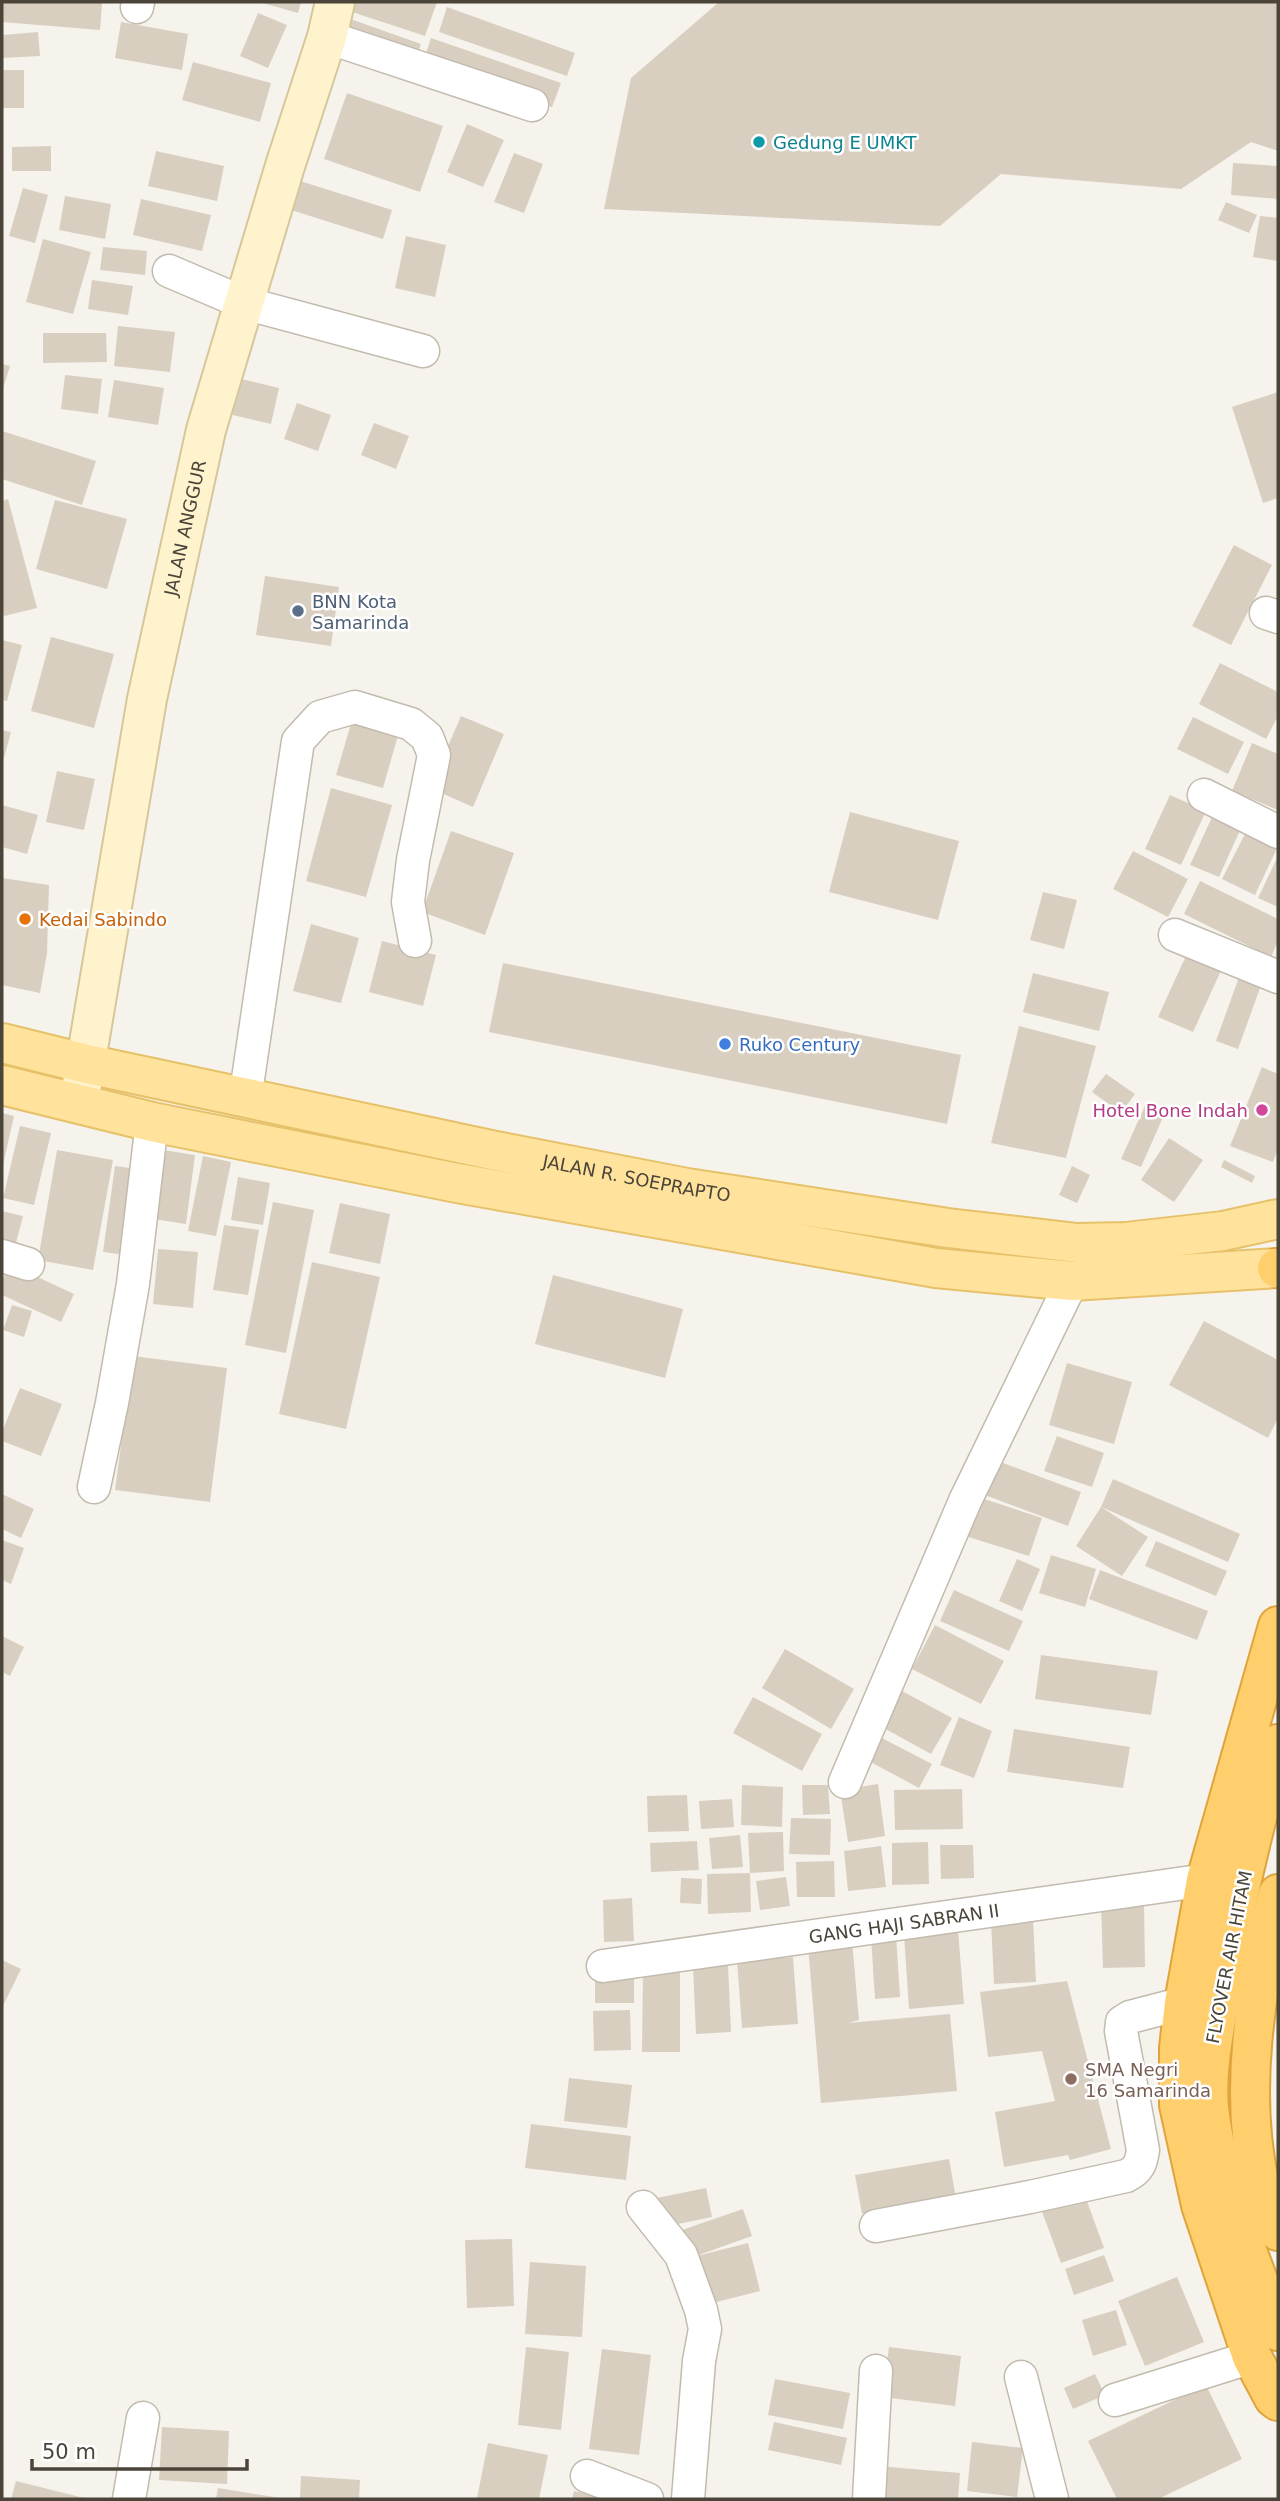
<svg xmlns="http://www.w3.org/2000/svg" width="1280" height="2501" font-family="'DejaVu Sans',sans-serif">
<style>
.building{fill:#d8cfc1}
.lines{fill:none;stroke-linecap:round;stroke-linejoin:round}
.street-casing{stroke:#c2bbae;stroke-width:35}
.secondary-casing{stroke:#d6c79b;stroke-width:42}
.primary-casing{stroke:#e6c16a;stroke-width:42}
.highway-casing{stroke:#e0a43c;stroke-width:42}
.street{stroke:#fff;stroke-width:32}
.secondary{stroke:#fff3cd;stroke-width:38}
.primary{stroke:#ffe39c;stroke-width:38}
.highway{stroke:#ffcf6e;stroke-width:38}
.culture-dot{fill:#0f9aa8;stroke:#fff;stroke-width:2.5}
.service-dot{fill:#5c6f8a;stroke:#fff;stroke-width:2.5}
.food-dot{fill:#e8710a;stroke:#fff;stroke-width:2.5}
.shop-dot{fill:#3f7fe0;stroke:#fff;stroke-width:2.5}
.hotel-dot{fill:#d1479c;stroke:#fff;stroke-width:2.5}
.education-dot{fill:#8d6e63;stroke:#fff;stroke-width:2.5}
.labels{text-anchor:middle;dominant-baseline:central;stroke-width:5;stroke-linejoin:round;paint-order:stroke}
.culture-label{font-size:18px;fill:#0d838f;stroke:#fff;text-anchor:start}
.street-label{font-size:18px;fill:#4b4439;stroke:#fff}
.service-label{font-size:18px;fill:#4e5e75;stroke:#fff;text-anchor:start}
.food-label{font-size:18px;fill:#c56008;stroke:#fff;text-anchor:start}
.shop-label{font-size:18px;fill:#366cbe;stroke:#fff;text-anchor:start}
.hotel-label{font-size:18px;fill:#b23c85;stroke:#fff;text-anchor:end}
.education-label{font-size:18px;fill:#785e54;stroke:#fff;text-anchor:start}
</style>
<rect width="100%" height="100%" fill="#f6f3ec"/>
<path class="building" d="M 2,2 L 102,3 L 100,30 L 2,22 Z
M 259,2 L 301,2 L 298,13 Z
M 349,2 L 437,2 L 425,36 L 346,10 Z
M 719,2 L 1278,2 L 1278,151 L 1251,142 L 1181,189 L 1001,174 L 940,226 L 604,209 L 631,78 Z
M 447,7 L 575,53 L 567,76 L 439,32 Z
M 258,13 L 287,25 L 268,68 L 240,56 Z
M 342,16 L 421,44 L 415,61 L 336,34 Z
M 121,22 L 188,34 L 182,70 L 115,58 Z
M 38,32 L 40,56 L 2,58 L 2,35 Z
M 431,38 L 561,83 L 552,107 L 423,63 Z
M 193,62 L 271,83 L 260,122 L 182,100 Z
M 2,70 L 24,70 L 24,108 L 2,108 Z
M 347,93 L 443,126 L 420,192 L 324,159 Z
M 467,124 L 504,140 L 483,187 L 447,172 Z
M 51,146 L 51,171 L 12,171 L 12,147 Z
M 156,151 L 224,166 L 217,201 L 148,186 Z
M 514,153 L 543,164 L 524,213 L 494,202 Z
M 1233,163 L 1278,166 L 1278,199 L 1231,195 Z
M 297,180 L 392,210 L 383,239 L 288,209 Z
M 23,188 L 48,195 L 35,243 L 9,236 Z
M 65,196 L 111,204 L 105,239 L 59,230 Z
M 141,199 L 211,215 L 202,251 L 133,235 Z
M 1226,202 L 1257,215 L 1249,233 L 1218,220 Z
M 1260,216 L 1278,218 L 1278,261 L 1253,257 Z
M 406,236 L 446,245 L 435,297 L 395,288 Z
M 43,239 L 91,252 L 73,314 L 26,302 Z
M 103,247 L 147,251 L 145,275 L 100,270 Z
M 92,280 L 133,286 L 128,315 L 88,309 Z
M 118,326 L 175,332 L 170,372 L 114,366 Z
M 43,333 L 106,333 L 107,362 L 43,363 Z
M 2,364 L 10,366 L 2,392 Z
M 65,375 L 102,379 L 98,414 L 61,409 Z
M 229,376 L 279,388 L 271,424 L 220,412 Z
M 114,380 L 164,388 L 158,425 L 108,417 Z
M 1278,392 L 1278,498 L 1263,503 L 1232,407 Z
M 297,403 L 331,415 L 318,451 L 284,439 Z
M 374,423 L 409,436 L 396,469 L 361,455 Z
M 2,431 L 96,461 L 82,505 L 2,479 Z
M 8,499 L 37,608 L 4,616 L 2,607 L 2,501 Z
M 55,500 L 127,519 L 107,589 L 36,569 Z
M 1234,545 L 1272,565 L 1231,645 L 1192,626 Z
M 265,576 L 339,587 L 331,646 L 256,635 Z
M 51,637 L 114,654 L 94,728 L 31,711 Z
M 2,640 L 22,645 L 7,701 L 2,700 Z
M 1220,663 L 1278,692 L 1278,716 L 1266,739 L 1199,704 Z
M 461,716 L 504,734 L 473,807 L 430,788 Z
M 1193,717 L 1244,742 L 1228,774 L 1177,749 Z
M 352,720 L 399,732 L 383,788 L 336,775 Z
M 2,730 L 11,732 L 3,762 L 2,762 Z
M 1252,743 L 1278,754 L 1278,810 L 1232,791 Z
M 57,771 L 95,779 L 84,830 L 46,822 Z
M 331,788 L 392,805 L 366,897 L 306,881 Z
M 1170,795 L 1206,811 L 1181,865 L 1145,849 Z
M 2,805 L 38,815 L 27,854 L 2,847 Z
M 850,812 L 959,841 L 938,920 L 829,892 Z
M 1213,815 L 1241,828 L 1219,877 L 1190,865 Z
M 1247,830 L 1278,846 L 1255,895 L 1222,879 Z
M 451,831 L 514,853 L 485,935 L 422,912 Z
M 1133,851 L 1188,879 L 1168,917 L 1113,889 Z
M 1278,856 L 1278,907 L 1258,898 Z
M 2,878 L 49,885 L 47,953 L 40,993 L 2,985 Z
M 1200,881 L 1278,919 L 1278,941 L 1271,957 L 1184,914 Z
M 1043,892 L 1077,900 L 1064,949 L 1030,940 Z
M 311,924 L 359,938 L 341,1003 L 293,991 Z
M 382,941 L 436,955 L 423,1006 L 369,992 Z
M 1189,949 L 1224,964 L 1193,1032 L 1158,1017 Z
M 503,963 L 961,1055 L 947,1124 L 489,1032 Z
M 1242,969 L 1264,977 L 1238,1049 L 1216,1041 Z
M 1033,973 L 1109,992 L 1099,1031 L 1023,1012 Z
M 1019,1026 L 1096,1046 L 1066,1158 L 991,1143 Z
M 1262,1067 L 1278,1074 L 1278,1149 L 1273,1162 L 1230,1146 Z
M 1106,1074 L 1135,1094 L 1121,1113 L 1092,1092 Z
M 1145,1106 L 1164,1115 L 1141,1167 L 1121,1159 Z
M 2,1113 L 14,1116 L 3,1165 L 2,1165 Z
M 20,1126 L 51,1133 L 34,1205 L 3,1198 Z
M 1169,1138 L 1203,1160 L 1174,1202 L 1141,1180 Z
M 157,1149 L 195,1155 L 186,1224 L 147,1218 Z
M 57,1150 L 113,1160 L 93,1270 L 38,1260 Z
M 203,1156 L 231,1162 L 216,1236 L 188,1231 Z
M 1224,1160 L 1255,1176 L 1252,1183 L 1221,1167 Z
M 115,1166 L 137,1169 L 125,1255 L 103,1252 Z
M 1072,1166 L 1090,1175 L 1077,1203 L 1059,1195 Z
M 238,1177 L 270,1183 L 263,1225 L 231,1220 Z
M 273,1202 L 314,1210 L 286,1353 L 245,1345 Z
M 340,1203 L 390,1214 L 380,1264 L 329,1253 Z
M 2,1211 L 23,1216 L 15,1247 L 2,1243 Z
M 224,1225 L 259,1230 L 248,1295 L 213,1290 Z
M 158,1249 L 198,1252 L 193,1308 L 153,1304 Z
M 312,1262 L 380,1277 L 346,1429 L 279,1414 Z
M 10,1264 L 74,1294 L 61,1322 L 2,1295 L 2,1281 Z
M 553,1275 L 683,1309 L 665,1378 L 535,1344 Z
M 12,1305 L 32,1311 L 24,1337 L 3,1330 Z
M 1204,1321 L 1278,1360 L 1278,1418 L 1268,1438 L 1169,1385 Z
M 133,1356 L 227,1368 L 210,1502 L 115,1490 Z
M 1067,1363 L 1132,1382 L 1114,1444 L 1049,1425 Z
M 20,1388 L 62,1404 L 41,1456 L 2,1441 L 2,1432 Z
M 1057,1436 L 1104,1453 L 1092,1487 L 1044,1471 Z
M 995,1460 L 1081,1492 L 1068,1526 L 982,1494 Z
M 1113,1479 L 1240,1534 L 1228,1562 L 1101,1507 Z
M 2,1494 L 34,1509 L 21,1538 L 2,1529 Z
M 972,1495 L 1042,1518 L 1029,1556 L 959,1534 Z
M 1101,1507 L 1148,1537 L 1122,1576 L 1076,1546 Z
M 2,1540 L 24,1548 L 11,1584 L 2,1580 Z
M 1156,1541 L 1227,1571 L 1216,1596 L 1145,1566 Z
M 1051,1555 L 1096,1569 L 1085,1607 L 1039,1593 Z
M 1017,1559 L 1040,1569 L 1022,1611 L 999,1601 Z
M 1100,1570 L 1208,1611 L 1197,1640 L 1089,1599 Z
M 954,1590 L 1023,1621 L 1009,1651 L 940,1621 Z
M 935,1625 L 1004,1661 L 981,1704 L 912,1669 Z
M 2,1636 L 24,1647 L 10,1676 L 2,1672 Z
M 785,1649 L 854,1689 L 831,1729 L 762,1688 Z
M 1041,1655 L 1158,1671 L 1151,1715 L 1035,1699 Z
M 902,1691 L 952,1718 L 931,1754 L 882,1727 Z
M 753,1697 L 822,1734 L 802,1771 L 733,1733 Z
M 959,1717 L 992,1731 L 974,1778 L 940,1765 Z
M 1014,1729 L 1130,1747 L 1123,1788 L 1007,1772 Z
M 878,1736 L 932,1764 L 919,1788 L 865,1759 Z
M 878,1784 L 885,1836 L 848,1842 L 840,1790 Z
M 742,1785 L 783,1787 L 782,1827 L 741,1825 Z
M 802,1785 L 828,1785 L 830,1814 L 803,1815 Z
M 962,1789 L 963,1829 L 895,1830 L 894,1790 Z
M 687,1795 L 689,1831 L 648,1832 L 647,1796 Z
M 732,1799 L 734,1827 L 701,1829 L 699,1801 Z
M 791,1818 L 831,1819 L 830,1855 L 789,1854 Z
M 783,1832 L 784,1871 L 750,1873 L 751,1912 L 708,1914 L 707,1874 L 750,1873 L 748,1833 Z
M 740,1835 L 743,1867 L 712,1869 L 709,1838 Z
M 697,1841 L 699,1870 L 651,1872 L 650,1843 Z
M 928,1842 L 929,1884 L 892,1885 L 892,1843 Z
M 940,1845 L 973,1845 L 974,1878 L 941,1879 Z
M 881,1846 L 886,1887 L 848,1891 L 844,1851 Z
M 834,1861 L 835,1897 L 797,1897 L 796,1862 Z
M 786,1877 L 790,1906 L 760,1910 L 756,1881 Z
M 681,1878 L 702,1879 L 701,1904 L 680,1903 Z
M 632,1898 L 634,1941 L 604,1942 L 603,1900 Z
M 1101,1902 L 1144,1902 L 1145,1967 L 1103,1968 Z
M 1033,1919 L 1036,1982 L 994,1984 L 991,1921 Z
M 958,1931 L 964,2004 L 909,2009 L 904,1935 Z
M 896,1935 L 900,1997 L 875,1999 L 871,1937 Z
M 852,1941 L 859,2020 L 848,2023 L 950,2014 L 957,2091 L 821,2103 L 808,1945 Z
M 793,1957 L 798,2024 L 742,2028 L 737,1961 Z
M 2,1960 L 21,1969 L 2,2008 Z
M 728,1964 L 731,2032 L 696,2034 L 693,1966 Z
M 643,1969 L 680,1969 L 680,2052 L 642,2052 Z
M 595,1972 L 634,1972 L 634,2003 L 595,2003 Z
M 1067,1981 L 1111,2149 L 1070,2160 L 1068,2155 L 1004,2167 L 995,2112 L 1055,2101 L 1042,2051 L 988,2057 L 980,1992 Z
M 630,2010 L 631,2050 L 594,2051 L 593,2011 Z
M 569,2078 L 632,2085 L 627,2128 L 564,2121 Z
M 531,2124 L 631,2136 L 626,2180 L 525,2168 Z
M 949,2159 L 956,2198 L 862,2214 L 855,2175 Z
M 706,2188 L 712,2217 L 663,2227 L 657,2198 Z
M 1084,2193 L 1104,2248 L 1061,2263 L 1041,2209 Z
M 743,2209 L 752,2236 L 693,2257 L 748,2243 L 760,2291 L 701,2306 L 679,2231 Z
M 512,2239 L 514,2306 L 467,2308 L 465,2240 Z
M 1104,2255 L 1114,2281 L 1074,2295 L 1065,2269 Z
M 530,2262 L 586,2266 L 582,2337 L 525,2334 Z
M 1177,2277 L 1204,2342 L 1145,2366 L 1118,2301 Z
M 1116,2310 L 1127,2345 L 1093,2356 L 1082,2320 Z
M 526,2347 L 569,2352 L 561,2430 L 518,2425 Z
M 889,2347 L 961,2356 L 955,2406 L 882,2397 Z
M 602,2349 L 651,2355 L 639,2455 L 589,2449 Z
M 1095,2374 L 1105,2395 L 1073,2409 L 1064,2388 Z
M 775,2379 L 850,2393 L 843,2429 L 768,2415 Z
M 1206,2385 L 1242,2459 L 1158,2499 L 1117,2499 L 1088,2441 Z
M 774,2422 L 847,2438 L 841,2465 L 768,2450 Z
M 162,2427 L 229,2431 L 227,2484 L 159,2480 Z
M 972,2442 L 1023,2448 L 1017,2497 L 967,2491 Z
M 488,2443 L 548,2455 L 539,2499 L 477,2498 Z
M 878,2466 L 960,2473 L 958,2499 L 875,2499 Z
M 301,2476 L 360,2480 L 359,2499 L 300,2498 Z
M 16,2481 L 84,2498 L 84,2499 L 11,2499 Z
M 218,2488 L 280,2498 L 279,2499 L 216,2499 Z
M 574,2491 L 604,2498 L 604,2499 L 572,2499 Z"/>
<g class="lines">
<g class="street-casing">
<g id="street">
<path d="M 137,7 L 138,2"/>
<path d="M 327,37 L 532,105"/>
<path d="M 169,271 L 244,303 L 423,351"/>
<path d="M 1266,613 L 1278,617"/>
<path d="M 1204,795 L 1278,832"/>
<path d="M 1175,935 L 1278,977"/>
<path d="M 245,1099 L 298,741 L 320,717 L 355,707 L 411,724 L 427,737 L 434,755 L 413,860 L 408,902 L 415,941"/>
<path d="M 2,1256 L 28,1264"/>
<path d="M 94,1487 L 112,1403 L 133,1284 L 152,1122"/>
<path d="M 845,1782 L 965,1501 L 1072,1281"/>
<path id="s1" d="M 603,1966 L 1206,1880"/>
<path d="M 643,2207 L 681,2255 L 701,2310 L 705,2329 L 699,2361 L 688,2499"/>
<path d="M 876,2226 L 1030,2197 L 1126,2176 C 1139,2170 1141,2163 1143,2150 L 1121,2031 L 1122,2022 L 1130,2017 L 1184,2003"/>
<path d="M 1021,2377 L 1052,2499"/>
<path d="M 1115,2400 L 1252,2357"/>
<path d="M 587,2476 L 647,2499"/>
<path d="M 129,2499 L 143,2418"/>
<path d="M 869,2499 L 876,2371"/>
</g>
</g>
<g class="secondary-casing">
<g id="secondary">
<path id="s2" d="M 79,1102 L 147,699 L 206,430 L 285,166 L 327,37 L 335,2"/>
</g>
</g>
<g class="primary-casing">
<g id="primary">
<path id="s3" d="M 2,1043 L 87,1064 L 496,1151 L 687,1188 L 948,1228 L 1077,1243 L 1126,1242 L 1223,1231 L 1278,1219"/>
<path d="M 2,1085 L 152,1122 L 457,1183 L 936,1268 L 1072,1281 L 1278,1268"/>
</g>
</g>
<g class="highway-casing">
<path id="highway" d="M 1277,1268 L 1278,1268
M 1278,1626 L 1206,1880 L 1184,2003 L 1179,2048 L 1179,2105 L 1201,2205 L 1252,2357 L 1274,2398 L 1278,2401
M 1278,1744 C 1252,1828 1232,1915 1219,2002 C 1213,2037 1206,2073 1209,2108 C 1217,2180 1251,2263 1278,2331
M 1278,1894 C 1256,1987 1238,2091 1260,2186 C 1264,2201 1272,2216 1278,2231"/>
</g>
<use href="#street" class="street"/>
<use href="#secondary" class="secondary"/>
<use href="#primary" class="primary"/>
<use href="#highway" class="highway"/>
</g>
<circle class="culture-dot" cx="759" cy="142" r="7"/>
<circle class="service-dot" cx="298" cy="611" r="7"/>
<circle class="food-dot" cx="25" cy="919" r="7"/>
<circle class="shop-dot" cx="725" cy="1044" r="7"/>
<circle class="hotel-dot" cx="1262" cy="1110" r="7"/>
<circle class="education-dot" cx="1071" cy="2079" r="7"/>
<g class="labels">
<g class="culture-label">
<text x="773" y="142">Gedung E UMKT</text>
</g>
<g class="street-label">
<text stroke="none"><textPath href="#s2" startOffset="584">JALAN ANGGUR</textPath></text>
<text stroke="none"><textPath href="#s3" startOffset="649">JALAN R. SOEPRAPTO</textPath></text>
<text stroke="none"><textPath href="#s1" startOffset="304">GANG HAJI SABRAN II</textPath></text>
<text transform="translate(1229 1957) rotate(-79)">FLYOVER AIR HITAM</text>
</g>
<g class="service-label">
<text x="312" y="601">BNN Kota<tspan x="312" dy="21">Samarinda</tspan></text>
</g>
<g class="food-label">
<text x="39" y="919">Kedai Sabindo</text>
</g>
<g class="shop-label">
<text x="739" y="1044">Ruko Century</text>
</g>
<g class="hotel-label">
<text x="1248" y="1110">Hotel Bone Indah</text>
</g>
<g class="education-label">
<text x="1085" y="2069">SMA Negri<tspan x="1085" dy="21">16 Samarinda</tspan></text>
</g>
</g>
<rect width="1280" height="2501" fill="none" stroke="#4b4439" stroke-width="7"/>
<path d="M32 2459v10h215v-10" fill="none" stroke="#4b4439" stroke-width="3.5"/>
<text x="42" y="2459" font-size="21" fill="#4b4439" stroke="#ffffff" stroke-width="5" paint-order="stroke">50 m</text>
</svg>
